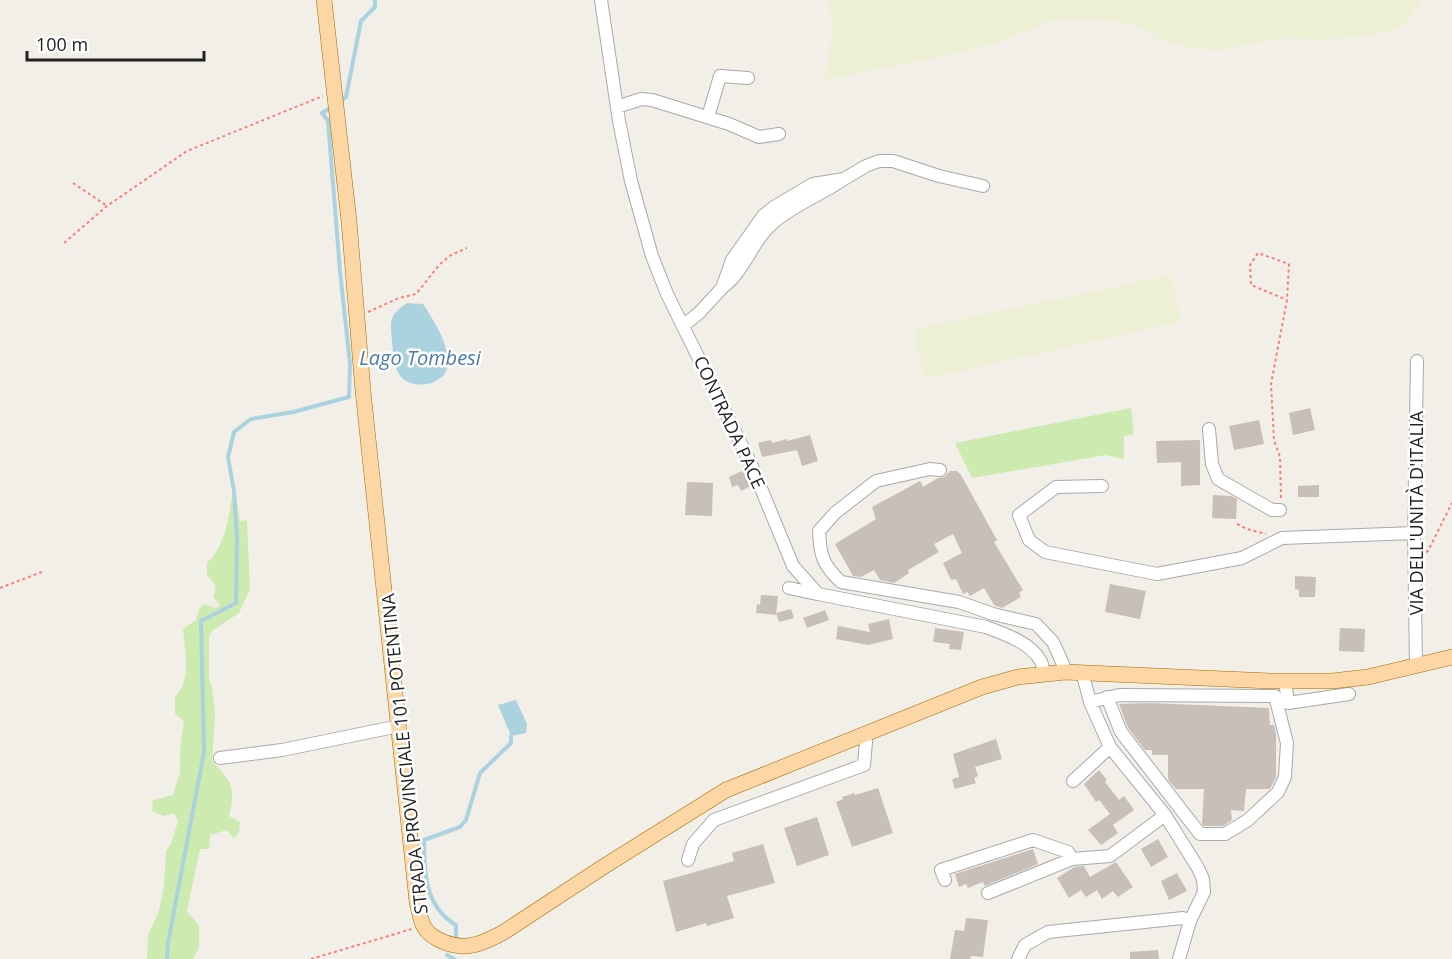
<svg xmlns="http://www.w3.org/2000/svg" width="1452" height="959" font-family="'Open Sans',sans-serif">
<style>
.farmland{fill:#eef0d5}
.grass{fill:#cdebb0}
.water{fill:#aad3df}
.lines{fill:none;stroke-linecap:round;stroke-linejoin:round}
.stream{stroke:#aad3df;stroke-width:4}
.building{fill:#c7bfb8}
.minor-casing{stroke:#a9a9a9;stroke-width:14}
.major-casing{stroke:#a06b00;stroke-width:16}
.path{stroke:#fa8072;stroke-width:2;stroke-dasharray:3 3;stroke-linecap:butt}
.minor{stroke:#fff;stroke-width:12}
.major{stroke:#fcd6a4;stroke-width:15}
.labels{text-anchor:middle;dominant-baseline:central;stroke-width:5;stroke-linejoin:round;paint-order:stroke}
.street-label{font-size:18px;fill:#222;stroke:#fff}
.water-label{font-size:20px;font-style:italic;fill:#4a7aab;stroke:#fff}
</style>
<rect width="100%" height="100%" fill="#f2efe9"/>
<path class="farmland" d="M 829,0 L 1421,0 L 1405,26 L 1369,36 L 1324,40 L 1279,38 L 1222,50 L 1203,50 L 1163,42 L 1139,27 L 1101,19 L 1057,20 L 992,44 L 959,53 L 825,80 L 832,32 Z
M 1171,275 L 1181,322 L 925,379 L 913,329 Z"/>
<path class="grass" d="M 1131,408 L 1134,434 L 1124,436 L 1124,459 L 1106,455 L 972,478 L 955,443 Z
M 234,481 L 240,521 L 247,520 L 250,589 L 239,613 L 212,631 L 209,637 L 209,679 L 212,686 L 215,715 L 212,761 C 232,782 236,787 229,816 L 240,822 L 239,832 L 234,839 L 227,830 L 210,835 L 209,849 L 200,849 L 187,911 L 199,926 L 199,947 L 193,959 L 147,959 L 148,935 L 159,911 L 164,886 L 166,851 L 171,844 L 178,821 L 174,813 L 163,816 L 152,811 L 153,800 L 173,795 L 180,773 L 180,750 L 184,721 L 175,714 L 175,697 C 192,679 185,652 183,629 L 196,620 L 199,609 L 204,604 L 216,608 L 220,605 L 213,597 L 216,586 L 207,575 L 207,563 C 228,543 230,508 234,481 Z"/>
<path class="water" d="M 407,303 L 423,304 C 434,321 448,342 448,363 C 448,385 413,391 401,377 C 393,367 393,353 392,341 C 390,320 389,315 407,303 Z
M 516,700 L 527,724 L 526,733 L 511,736 L 498,705 Z"/>
<g class="lines">
<path class="stream" d="M 340,101 L 346,97 L 361,21 L 375,7 L 375,0
M 456,936 L 456,925 C 425,907 424,873 424,840 L 460,827 L 466,820 L 480,773 L 511,743 L 511,736
M 447,955 L 454,959
M 167,959 L 168,943 L 204,752 L 201,621 L 236,603 L 237,539 L 234,491 L 228,457 L 234,432 L 251,419 L 293,412 L 349,397 L 350,364 L 340,271 L 328,121 L 322,113 L 332,107"/>
</g>
<path class="building" d="M 1310,408 L 1315,430 L 1293,435 L 1289,413 Z
M 1259,420 L 1264,444 L 1234,450 L 1229,426 Z
M 810,435 L 818,461 L 802,466 L 797,450 L 762,457 L 758,443 L 771,440 L 772,443 L 787,439 L 787,441 Z
M 1200,440 L 1200,485 L 1181,486 L 1181,462 L 1157,463 L 1156,441 Z
M 744,470 L 751,486 L 741,491 L 738,485 L 732,487 L 729,477 Z
M 950,471 L 957,471 L 961,475 L 997,540 L 994,542 L 1023,590 L 1019,593 L 1021,597 L 1002,608 L 994,605 L 984,588 L 970,596 L 967,592 L 963,594 L 956,579 L 951,580 L 943,563 L 962,553 L 953,534 L 934,544 L 939,552 L 908,570 L 909,573 L 894,583 L 880,580 L 874,570 L 861,577 L 853,576 L 835,544 L 876,519 L 872,507 L 920,481 L 923,487 L 938,478 L 944,477 Z
M 687,482 L 713,483 L 712,516 L 685,515 Z
M 1319,485 L 1319,497 L 1298,497 L 1298,486 Z
M 1213,495 L 1231,496 L 1237,499 L 1236,519 L 1212,518 Z
M 1295,576 L 1316,577 L 1315,597 L 1299,597 L 1299,590 L 1295,589 Z
M 1110,584 L 1146,591 L 1140,619 L 1105,612 Z
M 761,595 L 778,596 L 776,615 L 756,613 L 757,604 L 760,605 Z
M 791,609 L 794,618 L 779,622 L 776,613 Z
M 825,610 L 829,620 L 807,628 L 803,618 Z
M 889,619 L 893,639 L 868,645 L 836,639 L 838,626 L 870,632 L 868,624 Z
M 935,628 L 964,632 L 961,650 L 949,649 L 950,644 L 933,642 Z
M 1340,628 L 1365,629 L 1364,652 L 1339,651 Z
M 1150,703 L 1269,708 L 1270,725 L 1274,725 L 1276,734 L 1276,777 L 1271,787 L 1269,789 L 1246,789 L 1244,811 L 1231,810 L 1232,820 L 1223,826 L 1204,826 L 1202,824 L 1204,789 L 1176,789 L 1168,780 L 1168,755 L 1152,755 L 1152,750 L 1145,750 L 1128,728 L 1119,704 Z
M 996,739 L 1002,759 L 975,767 L 978,776 L 974,778 L 976,783 L 955,789 L 952,779 L 959,777 L 953,754 Z
M 1099,770 L 1107,780 L 1105,782 L 1119,800 L 1124,796 L 1134,810 L 1113,825 L 1118,833 L 1101,845 L 1088,830 L 1110,814 L 1099,800 L 1096,802 L 1084,784 Z
M 878,788 L 893,833 L 852,847 L 836,802 L 843,799 L 842,797 L 854,793 L 855,795 Z
M 817,817 L 829,855 L 797,866 L 784,828 Z
M 1158,839 L 1168,857 L 1151,867 L 1141,849 Z
M 763,844 L 775,883 L 727,896 L 734,918 L 707,926 L 706,923 L 676,932 L 663,881 L 734,861 L 732,853 Z
M 1033,849 L 1038,864 L 985,886 L 983,882 L 968,888 L 966,884 L 959,887 L 955,874 Z
M 1116,862 L 1133,887 L 1118,897 L 1113,891 L 1102,899 L 1097,890 L 1086,897 L 1081,890 L 1069,898 L 1057,878 L 1074,867 L 1084,866 L 1090,877 Z
M 1177,873 L 1187,891 L 1169,900 L 1161,881 Z
M 966,918 L 988,920 L 983,957 L 971,956 L 970,959 L 950,959 L 955,930 L 964,931 Z
M 1158,950 L 1159,959 L 1130,959 L 1130,952 Z"/>
<g class="lines">
<g class="minor-casing">
<path id="minor" d="M 601,0 L 619,121 L 631,181 L 652,256 L 667,294 L 751,464 L 793,566 L 818,594 L 986,627 C 1004,634 1030,642 1040,660 C 1043,664 1043,670 1044,674
M 617,107 L 641,99 L 652,100 L 729,124 L 759,137 L 779,134
M 708,117 L 720,76 L 748,78
M 723,287 C 745,271 752,240 774,222 C 794,205 820,195 841,181
M 684,325 L 699,313 L 722,288 L 732,260 L 763,216 L 774,207 L 813,184 L 844,179 L 866,166 L 879,161 L 893,161 L 939,176 L 983,186
M 1209,429 L 1212,464 L 1218,479 L 1272,510 L 1280,510
M 940,470 L 930,469 L 876,481 L 835,513 L 819,531 C 820,556 823,565 841,582 L 959,602 L 993,614 L 1036,624 L 1053,642 L 1063,664 L 1065,672
M 1102,486 L 1056,487 L 1019,515 L 1029,540 L 1045,552 L 1157,574 L 1242,558 L 1282,538 L 1414,533
M 789,588 L 817,594
M 1416,666 L 1414,533 L 1417,361
M 1085,673 L 1084,679 L 1090,702 L 1110,747 L 1165,815 L 1198,868 L 1203,879 L 1204,892 L 1190,921 L 1179,959
M 1285,681 L 1288,703 L 1349,694
M 1090,702 L 1119,695 L 1275,696 L 1287,743 L 1285,777 L 1278,792 L 1248,820 L 1225,834 L 1200,834 L 1121,732 L 1107,697
M 220,758 L 282,750 L 399,726
M 1073,781 L 1110,747
M 688,860 L 693,844 L 714,820 L 864,765 L 866,742 L 864,734
M 945,880 L 941,870 L 1033,840 L 1068,852 L 1072,859
M 988,893 L 1072,859 L 1110,856 L 1165,815
M 1018,959 L 1025,945 L 1048,932 L 1183,918 L 1190,921"/>
</g>
<g class="major-casing">
<path id="major" d="M 324,0 L 349,221 L 363,391 L 417,902 C 419,909 420,919 423,925 C 431,941 457,949 473,945 C 484,943 494,937 504,932 L 603,867 L 726,790 L 982,687 L 1018,677 L 1065,672 L 1271,681 L 1332,681 L 1368,677 L 1452,657"/>
</g>
<path class="path" d="M 73,183 L 107,206
M 64,243 L 107,206 L 187,151 L 323,96
M 368,312 L 399,298 L 416,294 L 440,264 L 451,255 L 467,248
M 1281,498 L 1280,457 L 1274,440 L 1271,384 L 1287,300 L 1289,264 L 1258,253 L 1250,265 L 1251,285 L 1287,300
M 1237,524 L 1247,529 L 1266,534
M 1426,552 L 1428,551 L 1452,503
M 0,588 L 42,572
M 311,959 L 412,929"/>
<use href="#minor" class="minor"/>
<use href="#major" class="major"/>
</g>
<g class="labels">
<g class="street-label">
<text transform="translate(730 422) rotate(65)">CONTRADA PACE</text>
<text transform="translate(1416 513) rotate(-90)">VIA DELL'UNITÀ D'ITALIA</text>
<text transform="translate(404 754) rotate(-96)">STRADA PROVINCIALE 101 POTENTINA</text>
</g>
<g class="water-label">
<text x="420" y="357">Lago Tombesi</text>
</g>
</g>
<path d="M27 51v9h177v-9" fill="none" stroke="#222222" stroke-width="3"/>
<text x="36" y="51" font-size="18" fill="#222222" stroke="#ffffff" stroke-width="4.5" paint-order="stroke">100 m</text>
</svg>
